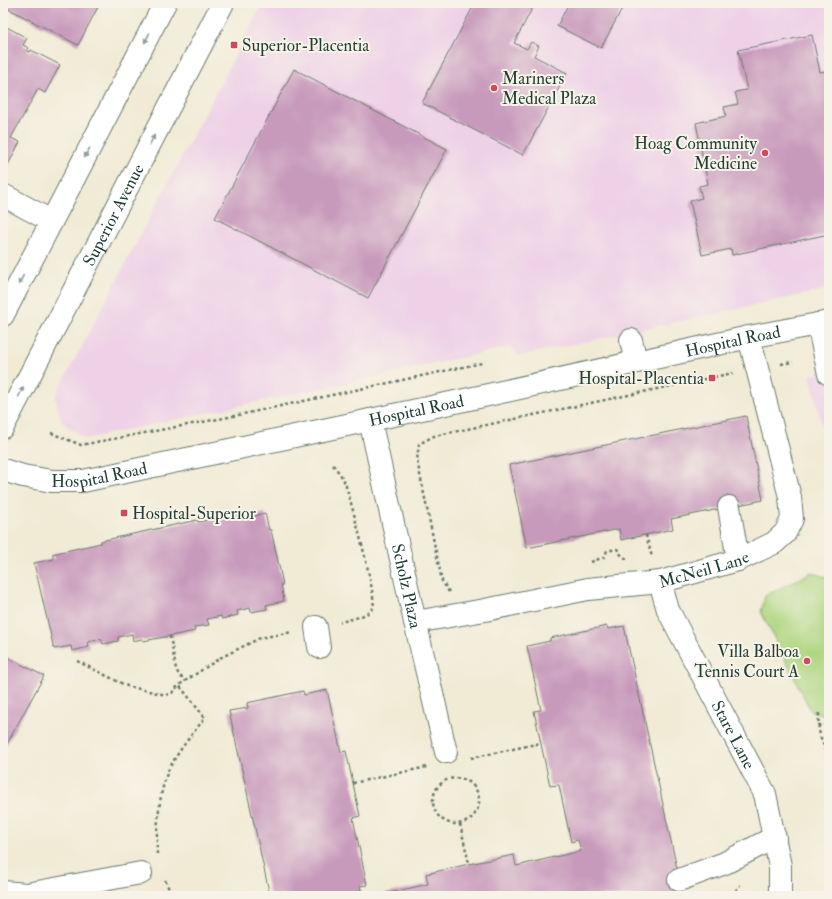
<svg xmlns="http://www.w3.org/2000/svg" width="832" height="899" font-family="'IM FELL Double Pica',serif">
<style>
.built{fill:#eed0e7}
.green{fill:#afd680;stroke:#678a5a}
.building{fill:#c799bb}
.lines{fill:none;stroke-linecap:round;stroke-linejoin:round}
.minor-casing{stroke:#687a6c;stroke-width:24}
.major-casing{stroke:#687a6c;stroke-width:24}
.path{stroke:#687a6c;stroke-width:2.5;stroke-dasharray:3 3;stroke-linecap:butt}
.minor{stroke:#fff;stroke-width:22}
.major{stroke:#fff;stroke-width:22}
.oneway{fill:#8f9e9a}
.poi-dot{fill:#d1495b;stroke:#f7f3e8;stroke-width:1.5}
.labels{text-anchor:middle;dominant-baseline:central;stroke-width:4;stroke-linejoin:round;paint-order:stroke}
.poi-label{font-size:17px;fill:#1f3d34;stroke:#f7f3e8;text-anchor:start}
.street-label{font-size:17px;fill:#1f3d34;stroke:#f7f3e8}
</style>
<rect width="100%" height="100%" fill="#f7f3e8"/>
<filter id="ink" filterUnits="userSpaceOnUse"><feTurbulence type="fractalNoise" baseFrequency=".025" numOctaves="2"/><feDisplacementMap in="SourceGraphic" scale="8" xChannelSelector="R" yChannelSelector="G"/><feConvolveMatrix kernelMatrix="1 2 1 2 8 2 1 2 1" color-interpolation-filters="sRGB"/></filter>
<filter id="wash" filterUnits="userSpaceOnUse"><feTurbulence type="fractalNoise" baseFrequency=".012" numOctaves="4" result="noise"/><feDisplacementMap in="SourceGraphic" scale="16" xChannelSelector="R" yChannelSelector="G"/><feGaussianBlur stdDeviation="0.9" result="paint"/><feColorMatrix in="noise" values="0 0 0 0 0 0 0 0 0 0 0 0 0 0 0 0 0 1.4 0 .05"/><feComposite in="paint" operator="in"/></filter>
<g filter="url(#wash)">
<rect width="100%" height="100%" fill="#f1ebd5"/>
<path class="built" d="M 263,3 L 829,3 L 829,289 L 519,356 L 511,347 L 85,439 L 62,422 L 55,397 Z
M 829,372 L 829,455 L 810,375 Z"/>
<path class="green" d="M 812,572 L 829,579 L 829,716 L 811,711 L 761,612 L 765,596 Z"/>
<g id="blocks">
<path class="building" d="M 3,3 L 100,3 L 78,45 L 3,6 Z
M 475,3 L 535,3 L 514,43 L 527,49 L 531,42 L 539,46 L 534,56 L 567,73 L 523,155 L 422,103 Z
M 569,3 L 625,3 L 601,48 L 557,26 Z
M 3,25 L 27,38 L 23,45 L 29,48 L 27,51 L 30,52 L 31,50 L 60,65 L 45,93 L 38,89 L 11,138 L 20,142 L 3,174 Z
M 812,35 L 820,72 L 827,71 L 829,82 L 829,234 L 732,255 L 731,249 L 702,255 L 690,201 L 702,198 L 699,186 L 708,184 L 696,123 L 726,116 L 724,107 L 738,104 L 735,92 L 747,90 L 738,50 Z
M 294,69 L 447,149 L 368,298 L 215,218 Z
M 746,416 L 763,500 L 671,519 L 673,529 L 621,540 L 619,529 L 527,548 L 509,465 Z
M 246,512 L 247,518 L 265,513 L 269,530 L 271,530 L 283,584 L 281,584 L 284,601 L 266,605 L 267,609 L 251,612 L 250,608 L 237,611 L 238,615 L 222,619 L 221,616 L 207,619 L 209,625 L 194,627 L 195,631 L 170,636 L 143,641 L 142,639 L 133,641 L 132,634 L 118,637 L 118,641 L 103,644 L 101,639 L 88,642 L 89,647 L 72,651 L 71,646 L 54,649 L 34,563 L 54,559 L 52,554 L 101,543 L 101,541 L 197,520 L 198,522 Z
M 607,626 L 608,629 L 624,626 L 683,896 L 376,896 L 428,884 L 426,874 L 469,864 L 514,855 L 516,866 L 581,851 L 578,840 L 571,842 L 559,785 L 550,786 L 534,711 L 541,710 L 527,646 L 550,641 L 550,638 Z
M 3,655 L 44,676 L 3,751 Z
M 327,690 L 341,752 L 346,751 L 360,816 L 353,818 L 367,885 L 360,886 L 362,896 L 270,896 L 229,711 L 248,708 L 247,703 L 303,691 L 304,695 Z"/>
</g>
</g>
<g filter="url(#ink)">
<use href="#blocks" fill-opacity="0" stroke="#687a6c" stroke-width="1"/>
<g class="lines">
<g class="minor-casing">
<g id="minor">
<path d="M 3,195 L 51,221"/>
<path d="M 818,324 L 829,374"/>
<path d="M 631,340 L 636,362"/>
<path id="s1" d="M 370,420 L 415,622 L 446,752"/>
<path d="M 729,507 L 738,560"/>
<path id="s2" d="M 660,582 L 668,610 L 765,794 L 780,866 L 780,896"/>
<path id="s3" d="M 415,622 L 485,610 L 588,589 L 660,582 L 738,560 L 774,543 L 785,533 L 792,519 L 790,497 L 749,337"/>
<path d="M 316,627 L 319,647"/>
<path d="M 679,880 L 725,863 L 775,837"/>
<path d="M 3,892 L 27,894 L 141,873"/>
</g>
</g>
<g class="major-casing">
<g id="major">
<path d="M 3,315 L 165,3"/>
<path id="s4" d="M 3,427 L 223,3"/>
<path id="s5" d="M 3,470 L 23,476 L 52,481 L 83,481 L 488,395 L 749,337 L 829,322"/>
</g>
</g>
<path class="path" d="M 781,364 L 793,362
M 51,433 L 81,445 L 229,417 L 482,363
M 333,465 C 337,470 342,476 345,483 C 350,498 378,599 373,608 C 369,616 348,620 340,622
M 646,535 L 652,557
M 591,562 L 604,557 L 607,551 L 617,549 L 622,556 L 627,559
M 449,592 L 442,581 L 417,460 L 419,444 L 434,436 L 733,373
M 170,636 L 176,669 L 179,675 L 185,681
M 77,661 L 127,686 L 166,695 L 172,693 L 179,685 L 220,658 L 260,638 L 292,632
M 819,713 C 817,732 821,740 829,756
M 818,725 L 827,725
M 471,758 L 541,743
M433 801a23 23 0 1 1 46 0a23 23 0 1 1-46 0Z
M 353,783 L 427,767
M 460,824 L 469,864
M 157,854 C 156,832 159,789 169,769 C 179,750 192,734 205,718 L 179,685
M 165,880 L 172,896
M 735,896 L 734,893 L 740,885"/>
<use href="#minor" class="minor"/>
<use href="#major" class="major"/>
</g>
<defs><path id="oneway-solid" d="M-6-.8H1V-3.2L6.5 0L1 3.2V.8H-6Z"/></defs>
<g class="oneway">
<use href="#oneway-solid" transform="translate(147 38) rotate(118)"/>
<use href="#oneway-solid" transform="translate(152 140) rotate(-63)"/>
<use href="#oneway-solid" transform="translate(87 153) rotate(118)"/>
<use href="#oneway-solid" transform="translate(21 280) rotate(117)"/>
<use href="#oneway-solid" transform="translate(21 392) rotate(-63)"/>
</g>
</g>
<g class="poi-dot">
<rect x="230" y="41" width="8" height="8" rx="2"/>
<circle cx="494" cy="88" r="4"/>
<circle cx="765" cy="153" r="4"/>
<rect x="708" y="374" width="8" height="8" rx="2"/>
<rect x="120" y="509" width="8" height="8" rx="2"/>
<circle cx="807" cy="661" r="4"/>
</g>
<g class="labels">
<g class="poi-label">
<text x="242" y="45">Superior-Placentia</text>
<text x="502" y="78">Mariners<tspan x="502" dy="20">Medical Plaza</tspan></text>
<text x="757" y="143" text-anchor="end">Hoag Community<tspan x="757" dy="20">Medicine</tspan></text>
<text x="704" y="378" text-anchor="end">Hospital-Placentia</text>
<text x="132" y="513">Hospital-Superior</text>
<text x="799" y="651" text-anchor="end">Villa Balboa<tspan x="799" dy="20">Tennis Court A</tspan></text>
</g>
<g class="street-label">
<text stroke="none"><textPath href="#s4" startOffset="239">Superior Avenue</textPath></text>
<text stroke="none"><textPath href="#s5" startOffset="746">Hospital Road</textPath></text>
<text stroke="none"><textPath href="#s5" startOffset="422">Hospital Road</textPath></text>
<text stroke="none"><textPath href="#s5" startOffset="98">Hospital Road</textPath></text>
<text stroke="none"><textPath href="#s3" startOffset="294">McNeil Lane</textPath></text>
<text stroke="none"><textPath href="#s1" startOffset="170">Scholz Plaza</textPath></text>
<text stroke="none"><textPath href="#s2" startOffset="170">Stare Lane</textPath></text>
</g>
</g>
<rect width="832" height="899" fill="none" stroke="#f7f3e8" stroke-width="16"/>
</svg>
